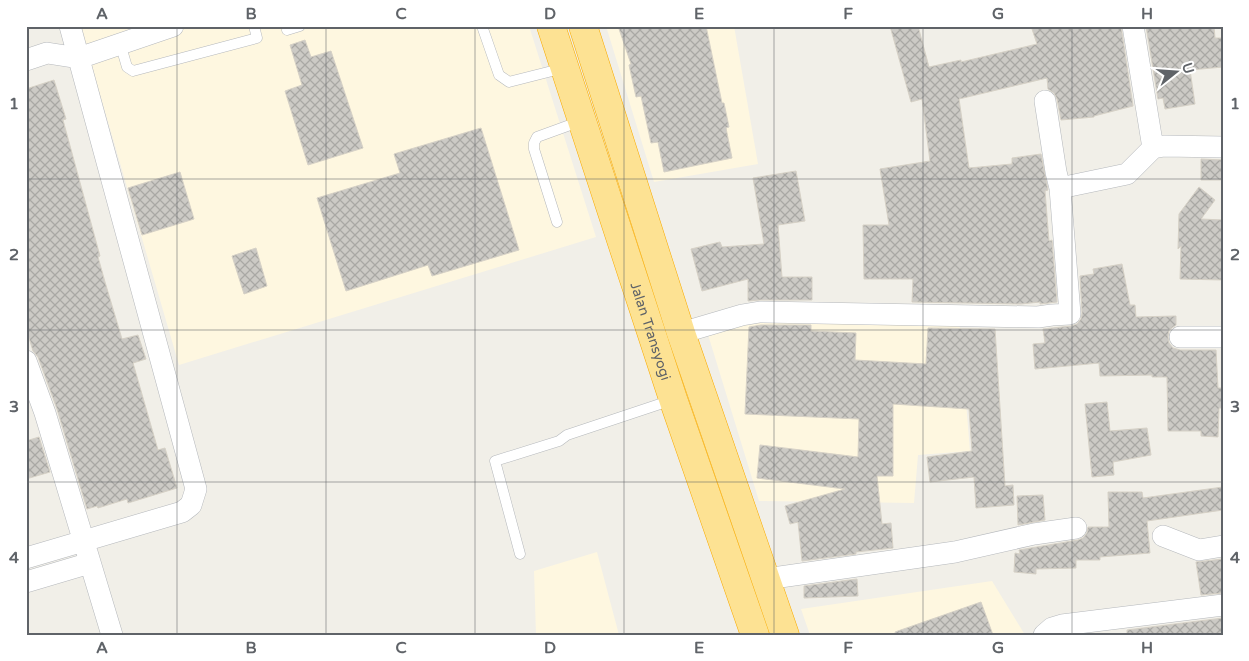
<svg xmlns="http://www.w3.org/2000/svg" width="1249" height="661" font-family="'Varela Round',sans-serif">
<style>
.commercial{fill:#fef7e0}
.building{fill:url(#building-cross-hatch);stroke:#d6d1c6}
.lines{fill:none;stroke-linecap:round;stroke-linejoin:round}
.lane-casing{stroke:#b5b8bc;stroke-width:11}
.street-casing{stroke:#b5b8bc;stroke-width:22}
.highway-casing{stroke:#f9ab00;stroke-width:29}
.lane{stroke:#fff;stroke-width:10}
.street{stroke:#fff;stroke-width:21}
.highway{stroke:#fde293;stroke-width:28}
.grid{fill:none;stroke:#5f6368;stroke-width:1;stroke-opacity:0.55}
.labels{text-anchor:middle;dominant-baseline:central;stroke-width:5;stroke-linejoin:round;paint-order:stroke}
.street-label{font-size:14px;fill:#5f6368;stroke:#fff}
.neatline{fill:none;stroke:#5f6368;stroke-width:2}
.grid-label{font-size:16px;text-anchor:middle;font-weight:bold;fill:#5f6368}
</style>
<defs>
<pattern id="building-cross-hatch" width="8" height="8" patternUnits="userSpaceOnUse" patternTransform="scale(1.25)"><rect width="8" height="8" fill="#cccac5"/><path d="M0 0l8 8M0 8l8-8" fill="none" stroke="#a9a8a4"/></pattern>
</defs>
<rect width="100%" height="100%" fill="#f1efe8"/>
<path class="commercial" d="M 80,26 L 529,26 L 596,237 L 179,365 Z
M 606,26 L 734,26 L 758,164 L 654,182 Z
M 870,314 L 959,317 L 970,451 L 918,455 L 914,503 L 759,501 L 702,315 Z
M 597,552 L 619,635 L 536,635 L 534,571 Z
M 992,581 L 1025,635 L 810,635 L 801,609 Z"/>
<path class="building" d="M 618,26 L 706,26 L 722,103 L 724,103 L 729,127 L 726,128 L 732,158 L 664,172 L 658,142 L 651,143 L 641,96 L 636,97 L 629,65 L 631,64 Z
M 890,26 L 918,26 L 929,67 L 961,60 L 961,62 L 1037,44 L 1031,26 L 1121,26 L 1133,106 L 1094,116 L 1094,117 L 1061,120 L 1057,99 L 1054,93 L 1048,89 L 1047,78 L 959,99 L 969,168 L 1012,164 L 1012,158 L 1041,154 L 1048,190 L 1045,191 L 1049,241 L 1052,240 L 1057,302 L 1040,304 L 1040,302 L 1021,304 L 912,302 L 913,279 L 864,279 L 863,225 L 889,225 L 880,169 L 930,161 L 922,99 L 911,102 Z
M 1146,26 L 1214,26 L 1215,38 L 1223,38 L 1223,67 L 1190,70 L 1195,104 L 1165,109 L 1163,98 L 1158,99 Z
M 305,40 L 311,57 L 331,51 L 363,148 L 308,165 L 285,91 L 302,85 L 290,45 Z
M 54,80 L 66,119 L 63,120 L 100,256 L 98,257 L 105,282 L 122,339 L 138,335 L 146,359 L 133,363 L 158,450 L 165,448 L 177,488 L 128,503 L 127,499 L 98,508 L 97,506 L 87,509 L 57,409 L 38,357 L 33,351 L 26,328 L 26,89 Z
M 481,128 L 519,250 L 432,276 L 428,265 L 346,291 L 317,198 L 400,173 L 394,154 Z
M 1201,159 L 1223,160 L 1223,180 L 1201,180 Z
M 796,171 L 805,221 L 778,225 L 782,277 L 812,277 L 812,300 L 760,300 L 748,301 L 748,279 L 702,291 L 691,249 L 720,242 L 722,247 L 764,244 L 753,178 Z
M 180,172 L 194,219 L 142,235 L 128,188 Z
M 1199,187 L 1215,200 L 1201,219 L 1223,220 L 1223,280 L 1180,279 L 1181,246 L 1178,249 L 1179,214 Z
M 256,248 L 267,286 L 244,294 L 232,256 Z
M 1122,264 L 1130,305 L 1135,305 L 1136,317 L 1176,316 L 1176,325 L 1169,330 L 1168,337 L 1169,343 L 1173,348 L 1180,350 L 1216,350 L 1218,388 L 1223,388 L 1223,408 L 1219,408 L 1218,437 L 1201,436 L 1201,431 L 1168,431 L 1167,377 L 1152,377 L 1152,375 L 1100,376 L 1099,363 L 1035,369 L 1033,344 L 1045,343 L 1043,329 L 1071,326 L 1077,324 L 1081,319 L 1082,313 L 1080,276 L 1094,274 L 1093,269 Z
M 761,325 L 811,325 L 811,331 L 856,333 L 855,360 L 926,364 L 928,328 L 995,329 L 1005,486 L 1013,485 L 1014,505 L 976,508 L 974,477 L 930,482 L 927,457 L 972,451 L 969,409 L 893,404 L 893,476 L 877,476 L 882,524 L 891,523 L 893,548 L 856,552 L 856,554 L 802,561 L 798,522 L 790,524 L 785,506 L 845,489 L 757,478 L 760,445 L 858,457 L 859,419 L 745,414 L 749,327 Z
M 1107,402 L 1110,431 L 1147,428 L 1151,455 L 1113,462 L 1114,475 L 1092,477 L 1085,404 Z
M 39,437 L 50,472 L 26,479 L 26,441 Z
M 1223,487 L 1223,510 L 1147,521 L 1150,553 L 1100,557 L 1100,560 L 1076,560 L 1076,568 L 1036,569 L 1036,574 L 1014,572 L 1015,553 L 1020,554 L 1019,550 L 1078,540 L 1083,538 L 1087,533 L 1088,527 L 1109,527 L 1108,492 L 1142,492 L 1143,498 Z
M 1043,495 L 1045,520 L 1018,525 L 1017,496 Z
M 1223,559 L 1223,593 L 1201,595 L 1196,562 Z
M 857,579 L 858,596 L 804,598 L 804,586 Z
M 981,602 L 993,635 L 896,635 L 895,632 Z
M 1223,618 L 1223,635 L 1127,635 L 1127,630 Z"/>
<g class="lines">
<g class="lane-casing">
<path id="lane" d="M 482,26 L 499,75 L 509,82 L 564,68
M 287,30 L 300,26
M 120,43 L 127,67 L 133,71 L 257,38 L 254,26
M 557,222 L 534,149 L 534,143 L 537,137 L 581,121
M 520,554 L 495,461 L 559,441 L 567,435 L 672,400"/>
</g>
<g class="street-casing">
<path id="street" d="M 1133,26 L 1153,148
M 26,60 L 47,53 L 79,58 L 173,26
M 1060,188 L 1127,174 L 1153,148 L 1164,146 L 1223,147
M 681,333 L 742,315 L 760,312 L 1038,317 L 1052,315 L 1070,314 L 1060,188 L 1056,172 L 1045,101
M 1180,337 L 1223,337
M 26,361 L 45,413 L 112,635
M 1163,536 L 1199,550 L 1223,546
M 26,558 L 182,512 L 191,505 L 196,489 L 70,26
M 766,579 L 955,552 L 1034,534 L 1076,528
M 26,582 L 90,563
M 1044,635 L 1052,628 L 1062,625 L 1223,605"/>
</g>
<g class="highway-casing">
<g id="highway">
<path id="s1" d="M 551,26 L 673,399 L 755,635"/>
<path d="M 583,26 L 681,333 L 785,635"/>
</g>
</g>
<use href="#lane" class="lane"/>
<use href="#street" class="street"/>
<use href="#highway" class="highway"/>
</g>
<path class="grid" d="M 177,26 L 177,635M 326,26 L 326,635M 475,26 L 475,635M 624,26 L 624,635M 774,26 L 774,635M 923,26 L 923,635M 1072,26 L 1072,635M 26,179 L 1223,179M 26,330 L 1223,330M 26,482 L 1223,482"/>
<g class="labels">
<g class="street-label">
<text stroke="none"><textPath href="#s1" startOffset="321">Jalan Transyogi</textPath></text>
</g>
</g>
<rect width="1249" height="661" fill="none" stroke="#ffffff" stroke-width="55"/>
<g transform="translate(1176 72) rotate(73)" stroke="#ffffff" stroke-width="4" paint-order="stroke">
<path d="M0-4L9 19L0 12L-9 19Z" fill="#5f6368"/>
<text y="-8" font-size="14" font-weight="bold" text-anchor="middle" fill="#5f6368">U</text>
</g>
<rect x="28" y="28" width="1194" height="606" class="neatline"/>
<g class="grid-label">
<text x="102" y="19">A</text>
<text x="251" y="19">B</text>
<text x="401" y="19">C</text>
<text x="550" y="19">D</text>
<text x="699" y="19">E</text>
<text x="848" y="19">F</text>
<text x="998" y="19">G</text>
<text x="1147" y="19">H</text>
<text x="14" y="109">1</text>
<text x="1235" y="109">1</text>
<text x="14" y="260">2</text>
<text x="1235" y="260">2</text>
<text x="14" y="412">3</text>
<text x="1235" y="412">3</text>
<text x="14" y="563">4</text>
<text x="1235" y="563">4</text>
<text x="102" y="653">A</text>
<text x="251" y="653">B</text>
<text x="401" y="653">C</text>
<text x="550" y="653">D</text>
<text x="699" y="653">E</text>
<text x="848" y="653">F</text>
<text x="998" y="653">G</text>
<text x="1147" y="653">H</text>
</g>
</svg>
